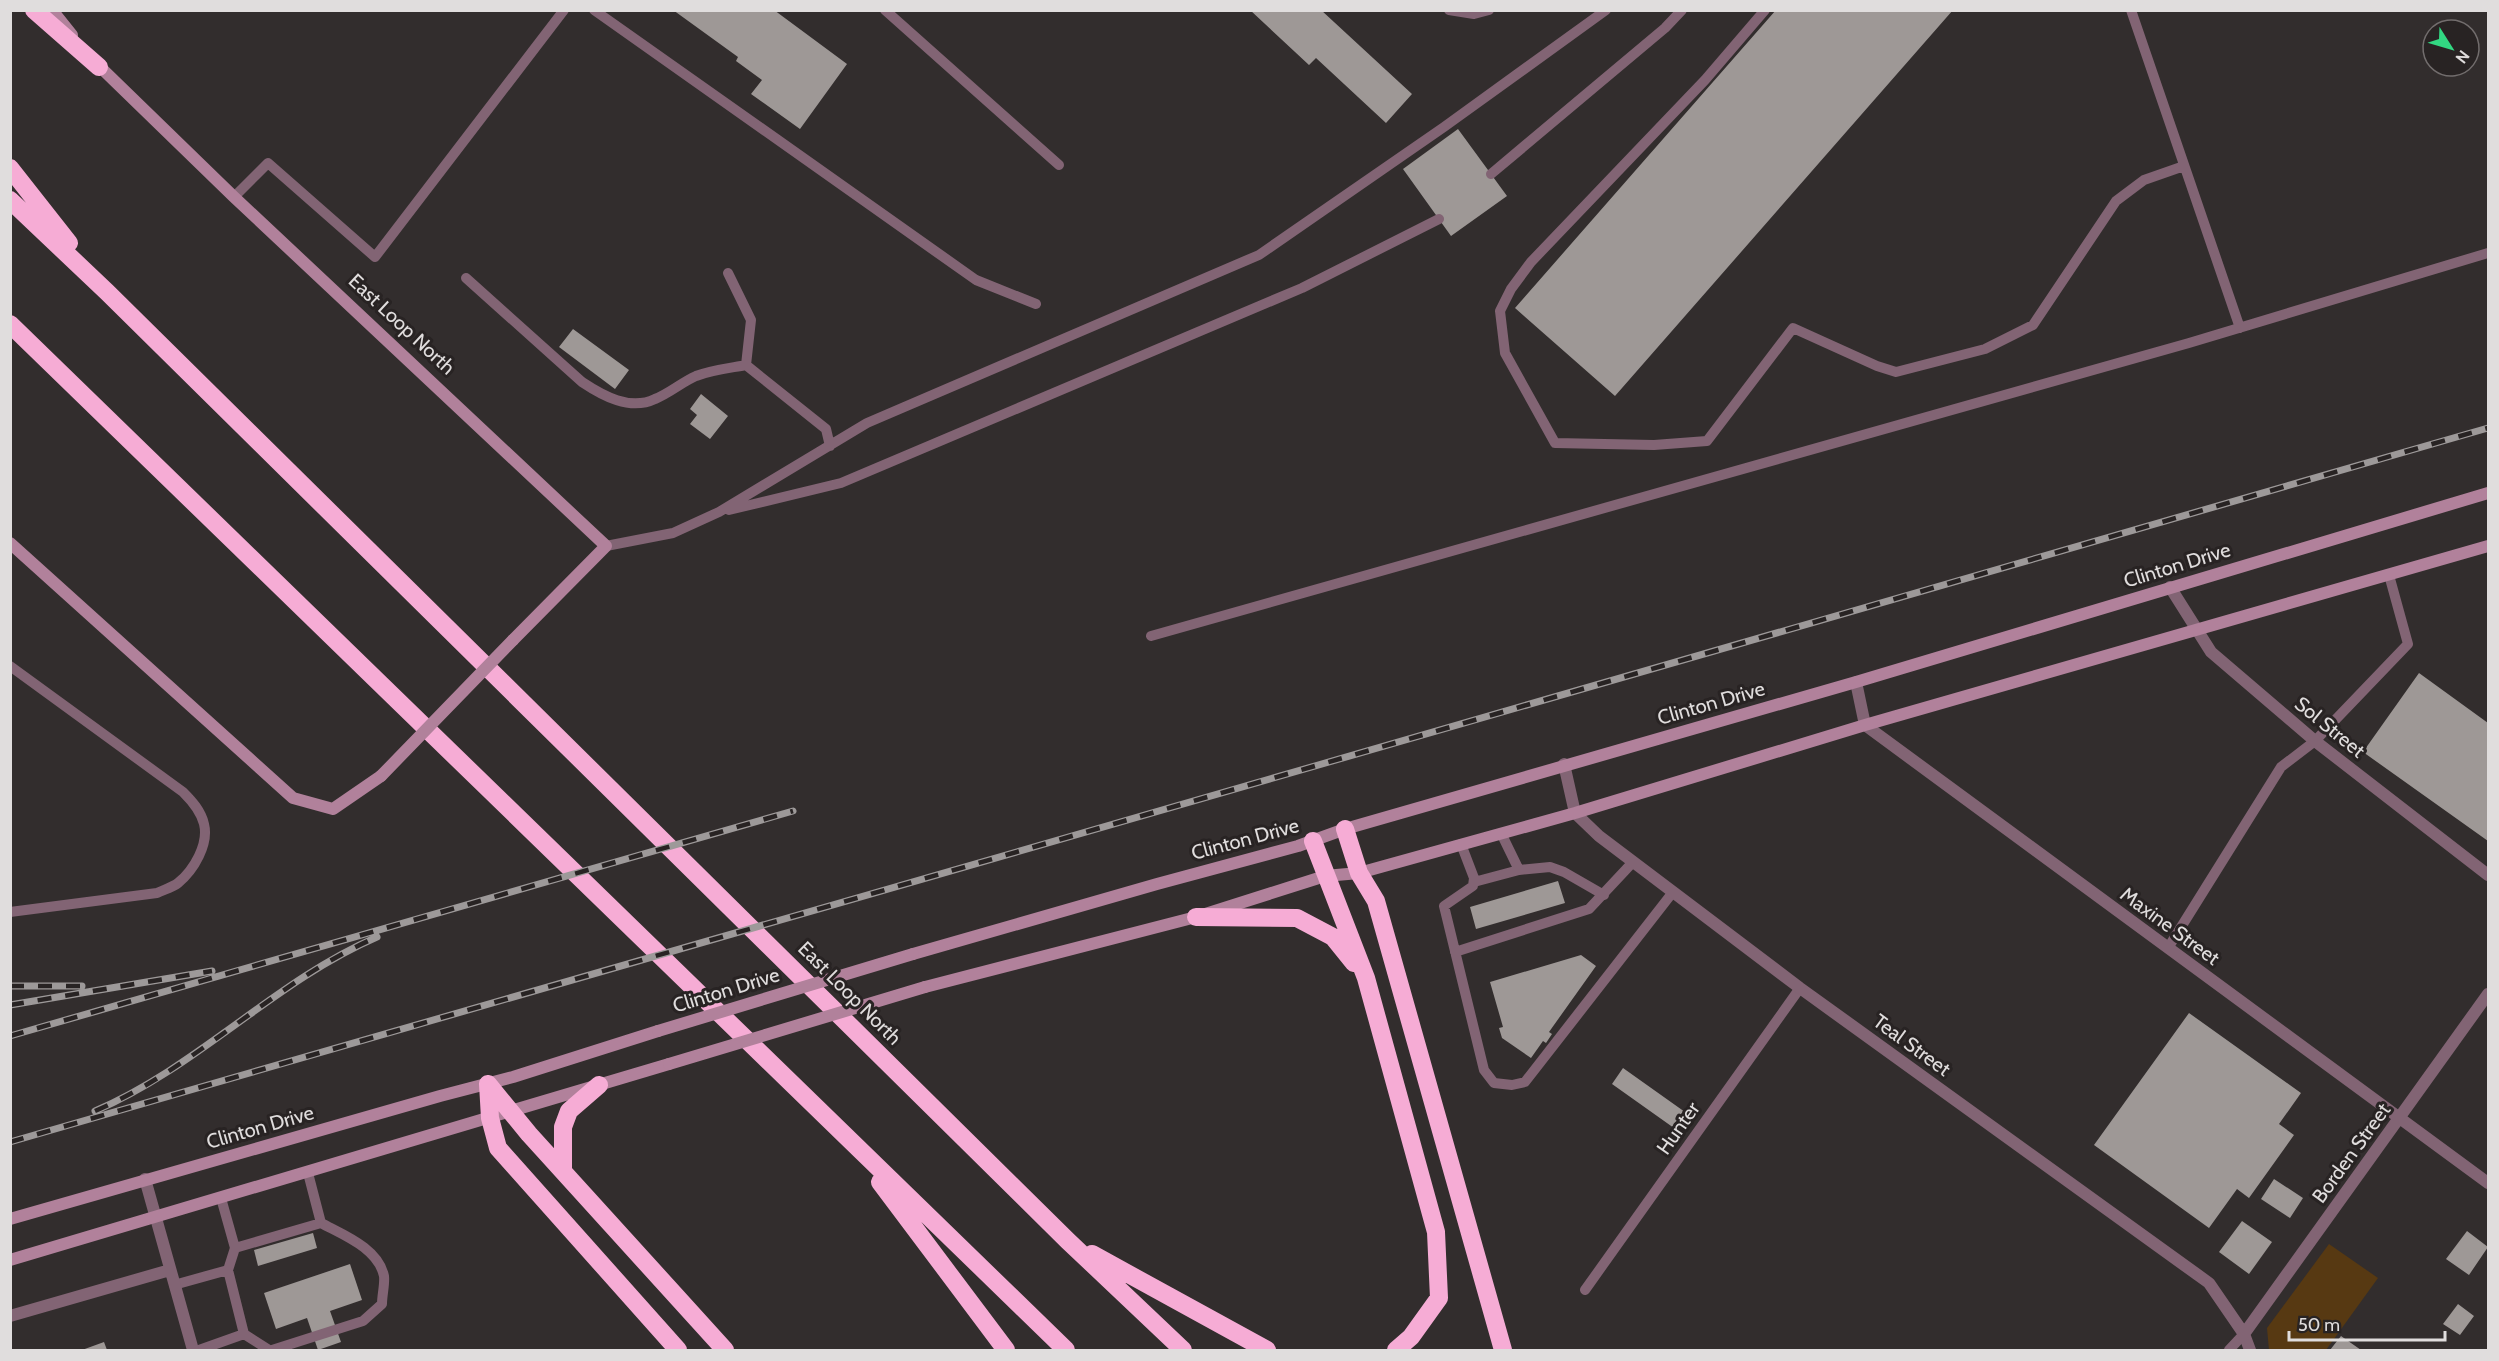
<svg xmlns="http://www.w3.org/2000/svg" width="2499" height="1361" font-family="Cabin,sans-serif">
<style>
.green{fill:#573912}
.building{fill:#9e9896}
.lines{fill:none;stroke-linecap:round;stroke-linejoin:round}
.service{stroke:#826474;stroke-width:10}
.minor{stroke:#826474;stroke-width:12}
.secondary{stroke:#b1819b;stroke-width:12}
.motorway{stroke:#f6acd5;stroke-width:18}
.rail-casing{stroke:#9d9999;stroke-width:7}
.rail{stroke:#282323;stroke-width:4.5;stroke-dasharray:14;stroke-linecap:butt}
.secondary-bridge{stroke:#b1819b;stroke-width:12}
.labels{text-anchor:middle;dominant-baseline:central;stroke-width:6;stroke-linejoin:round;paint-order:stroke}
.street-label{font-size:20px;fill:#e0dddd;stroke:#282323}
</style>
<rect width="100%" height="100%" fill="#322d2d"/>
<path class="green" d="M 2329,1244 L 2378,1278 L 2326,1350 L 2269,1350 L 2267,1328 Z"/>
<path class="building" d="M 673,10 L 774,10 L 847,64 L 800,129 L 751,94 L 762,80 L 736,61 L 738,57 Z
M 1250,10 L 1321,10 L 1412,94 L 1386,123 L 1316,58 L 1309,65 Z
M 1776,10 L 1953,10 L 1615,396 L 1515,308 Z
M 1458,129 L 1507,196 L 1451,236 L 1403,169 Z
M 573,329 L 629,370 L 615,389 L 559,347 Z
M 701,394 L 728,416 L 710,439 L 690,424 L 697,415 L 690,409 Z
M 2419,673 L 2488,723 L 2488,841 L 2363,752 Z
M 1558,881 L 1565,903 L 1476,929 L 1470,907 Z
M 1581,955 L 1596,966 L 1549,1032 L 1552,1034 L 1546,1043 L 1543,1041 L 1531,1058 L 1502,1038 L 1499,1028 L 1503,1027 L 1490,982 Z
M 2189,1013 L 2301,1093 L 2279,1124 L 2294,1135 L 2249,1198 L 2237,1189 L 2209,1228 L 2094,1145 Z
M 1623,1068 L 1692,1117 L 1681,1133 L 1612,1084 Z
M 2274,1179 L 2303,1198 L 2290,1218 L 2261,1199 Z
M 2242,1221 L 2272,1242 L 2249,1274 L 2219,1252 Z
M 2467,1231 L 2488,1247 L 2469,1275 L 2446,1259 Z
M 313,1233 L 317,1248 L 258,1266 L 254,1250 Z
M 350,1264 L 362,1300 L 330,1311 L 341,1342 L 318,1350 L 307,1318 L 276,1329 L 264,1293 Z
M 2458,1304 L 2474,1316 L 2460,1335 L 2443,1324 Z
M 2341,1336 L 2361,1350 L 2330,1350 Z
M 104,1342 L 107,1350 L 82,1350 Z"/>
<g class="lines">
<path class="service" d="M 594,10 L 976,280 L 1036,304
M 885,10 L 1059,165
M 1449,10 L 1474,14 L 1489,10
M 1765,10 L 1705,80 L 1531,262 L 1511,289 L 1500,311 L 1505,353 L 1555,443 L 1654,445 L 1707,441 L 1793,328 L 1877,366 L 1896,372 L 1985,349 L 2033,325 L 2116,201 L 2144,180 L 2184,166
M 2131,10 L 2240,328
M 1491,174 L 1665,28 L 1682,10
M 234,197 L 268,163 L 375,257 L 564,10
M 728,273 L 751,320 L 746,365
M 466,278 L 582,382 C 603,396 630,411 655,399 C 670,393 682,382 696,376 C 711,370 730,368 746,365 L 826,429 L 830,446
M 729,510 L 841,483 L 1302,288 L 1439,219
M 606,546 L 673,533 L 719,512 L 867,423 L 1259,255 L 1444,127 L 1606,10
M 1151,636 L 2189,343 L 2488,253
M 10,666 L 183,792 C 192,801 201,811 204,824 C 209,844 194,870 178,883 C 173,887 163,890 157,893 L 10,912
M 1501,833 L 1519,870 L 1550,867 L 1564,872 L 1604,895
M 1461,844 L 1474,878 L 1473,886 L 1444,906 L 1484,1070 L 1494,1083 L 1512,1085 L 1525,1082 L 1673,892
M 1474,882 L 1519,870
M 2168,948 L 2281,767 L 2315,741 L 2408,644 L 2389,575
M 1455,952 L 1589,909 L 1633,862
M 221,1198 L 235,1248 L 321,1223 L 308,1173
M 228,1270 L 235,1248
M 174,1285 L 228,1270 L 244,1334 L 199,1350
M 1585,1290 L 1800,988
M 244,1334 L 269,1350
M 272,1350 L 363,1321 L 382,1304 C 382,1295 385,1284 384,1276 C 378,1248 343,1235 321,1223
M 2229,1350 L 2244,1334"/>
<path class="minor" d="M 2170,587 L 2211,652 L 2315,741 L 2488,875
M 1856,682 L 1865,725 L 2488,1183
M 1564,764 L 1575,813 L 1599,836 L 1800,988 L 2209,1283 L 2244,1334 L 2250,1350
M 145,1179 L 193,1350
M 10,1316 L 170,1270
M 2244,1334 L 2488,994"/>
<path class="secondary" d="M 52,10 L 72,35
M 95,62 L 234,197 L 606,546 L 513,640
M 10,543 L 293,798 L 333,809 L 381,776
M 913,954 L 1157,884 L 1298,846 L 1345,829 L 1856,682 L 2488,493
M 925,987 L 1196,917 L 1325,876 L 1359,873 L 1575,813 L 1865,725 L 2488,546
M 10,1219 L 440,1096 L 513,1077 L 658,1031
M 10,1260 L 669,1064"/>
<path class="motorway" d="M 34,10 L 99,67
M 10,168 L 69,243
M 10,200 L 107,292 L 1068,1241 L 1183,1350
M 10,324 L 1066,1350
M 1345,829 L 1359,873 L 1376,901 L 1503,1350
M 1313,841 L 1366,978 L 1436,1232 L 1439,1298 L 1411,1337 L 1396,1350
M 1196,917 L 1297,918 L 1333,937 L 1354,963
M 488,1084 L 529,1134 L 725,1350
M 488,1084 L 490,1118 L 498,1148 L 678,1350
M 563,1168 L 563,1127 L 569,1111 L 599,1085
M 880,1182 L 1006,1350
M 1092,1254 L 1267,1350"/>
<g class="rail-casing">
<path id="rail" d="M 10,986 L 82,986
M 10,1005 L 212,971
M 10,1036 L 793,811
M 95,1111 C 198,1067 275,981 377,937
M 10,1142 L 2488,428"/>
</g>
<use href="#rail" class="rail"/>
<path class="secondary-bridge" d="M 381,776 L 513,640
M 658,1031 L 913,954
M 669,1064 L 925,987"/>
</g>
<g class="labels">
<g class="street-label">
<text transform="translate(402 324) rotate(43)">East Loop North</text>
<text transform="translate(2177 565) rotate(-17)">Clinton Drive</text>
<text transform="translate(1711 703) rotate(-16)">Clinton Drive</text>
<text transform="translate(2330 727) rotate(39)">Sol Street</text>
<text transform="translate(1245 839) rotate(-15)">Clinton Drive</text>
<text transform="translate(2170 926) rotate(36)">Maxine Street</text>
<text transform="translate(726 990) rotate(-17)">Clinton Drive</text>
<text transform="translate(850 993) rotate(45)">East Loop North</text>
<text transform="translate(1912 1045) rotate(36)">Teal Street</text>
<text transform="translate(260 1127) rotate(-16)">Clinton Drive</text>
<text transform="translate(1678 1128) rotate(-55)">Hunter</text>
<text transform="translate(2351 1153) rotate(-54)">Borden Street</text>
</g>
</g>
<rect width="2499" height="1361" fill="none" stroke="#e0dddd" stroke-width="24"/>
<g transform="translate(2451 48) rotate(127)"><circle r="28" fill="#282323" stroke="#726d6d" stroke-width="1.5"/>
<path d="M0-4.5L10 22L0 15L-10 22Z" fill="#32d882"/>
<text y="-9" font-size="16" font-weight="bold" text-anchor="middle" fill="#e0dddd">N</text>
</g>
<path d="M2289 1331v9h156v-9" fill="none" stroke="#e0dddd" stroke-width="3"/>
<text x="2298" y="1331" font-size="18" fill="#e0dddd" stroke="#282323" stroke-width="4.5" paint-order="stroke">50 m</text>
</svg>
